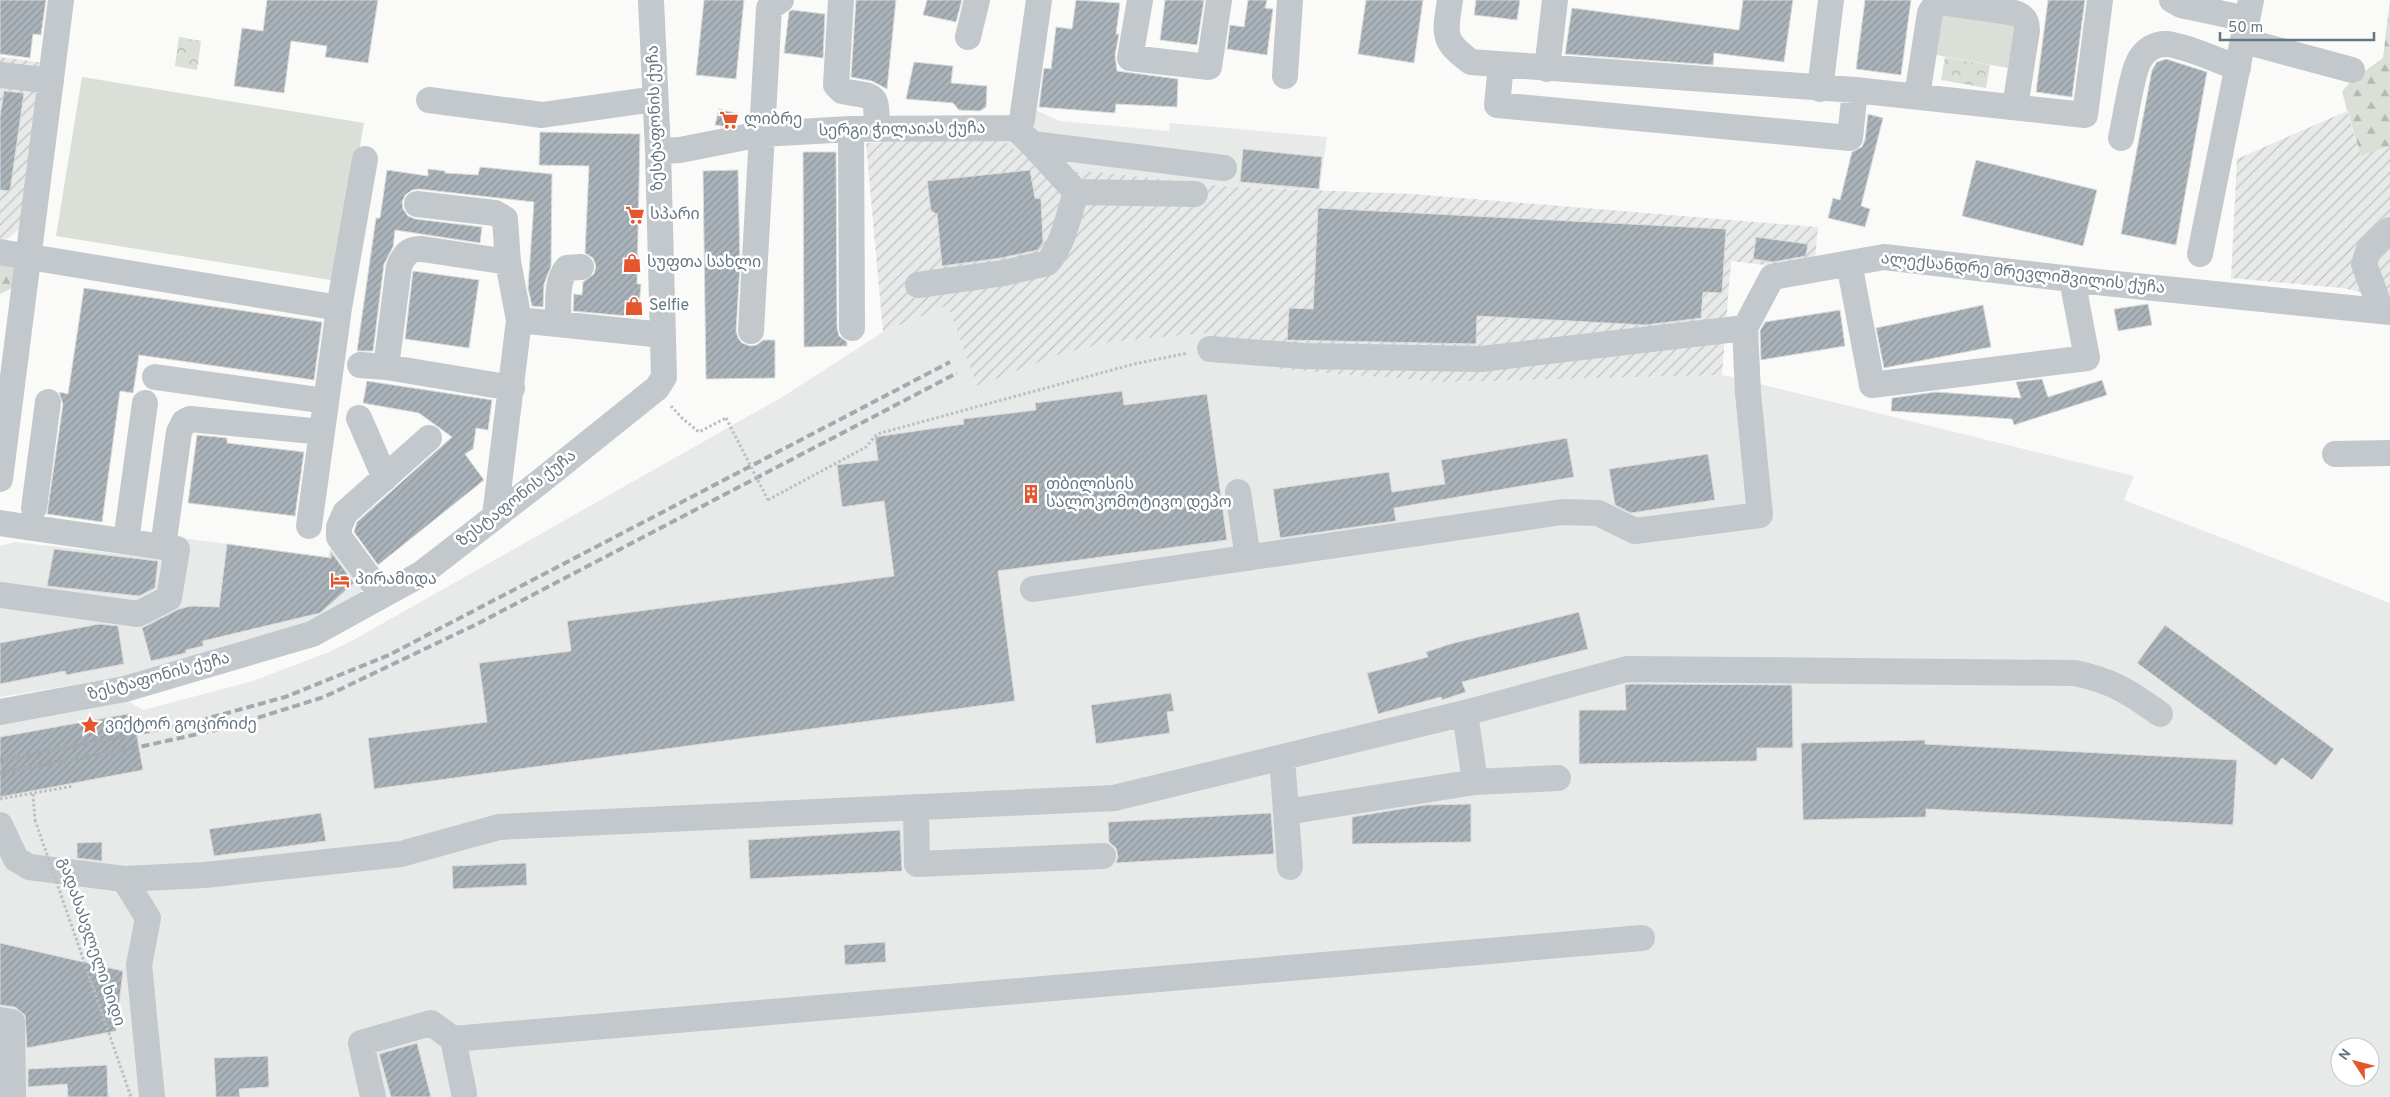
<svg xmlns="http://www.w3.org/2000/svg" width="2390" height="1097" font-family="Overpass,'Noto Sans Georgian',sans-serif">
<style>
.built{fill:#e8e9e9;fill-rule:evenodd}
.industrial{fill:url(#industrial-furrows)}
.forest{fill:url(#forest-firs)}
.park{fill:url(#park-crowns)}
.pitch{fill:#dadfd7}
.building{fill:url(#building-hatch);stroke:#dcdcda}
.lines{fill:none;stroke-linecap:round;stroke-linejoin:round}
.path{stroke:#bbbfc2;stroke-width:3;stroke-dasharray:2.5 2.5;stroke-linecap:butt}
.minor{stroke:#c3c8cc;stroke-width:26}
.rail{stroke:#a2aab0;stroke-width:4;stroke-dasharray:8 4;stroke-linecap:butt}
.path-bridge{stroke:#bbbfc2;stroke-width:3;stroke-dasharray:2.5 2.5;stroke-linecap:butt}
.labels{text-anchor:middle;dominant-baseline:central;stroke-width:5;stroke-linejoin:round;paint-order:stroke}
.street-label{font-size:16px;fill:#657683;stroke:#fff}
.poi-label{font-size:16px;fill:#657683;stroke:#fff;text-anchor:start}
</style>
<defs>
<pattern id="industrial-furrows" width="10" height="10" patternUnits="userSpaceOnUse" patternTransform="scale(1.25)"><rect width="10" height="10" fill="#e8e9e9"/><path d="M-1 1l2-2M0 10L10 0M9 11l2-2" fill="none" stroke="#c0c1c2"/></pattern>
<pattern id="forest-firs" width="22" height="20" patternUnits="userSpaceOnUse" patternTransform="scale(1.25)"><rect width="22" height="20" fill="#dadfd7"/><path d="M5 1l3.5 6h-7zM16 11l3.5 6h-7z" fill="#b4b9b4"/></pattern>
<pattern id="park-crowns" width="20" height="18" patternUnits="userSpaceOnUse" patternTransform="scale(1.25)"><rect width="20" height="18" fill="#dadfd7"/><path d="M2 6a3 3 0 1 1 6 0M12 15a3 3 0 1 1 6 0" fill="none" stroke="#b4b9b4"/></pattern>
<pattern id="building-hatch" width="6" height="6" patternUnits="userSpaceOnUse" patternTransform="scale(1.25)"><rect width="6" height="6" fill="#aab3b9"/><path d="M-1 1l2-2M0 6l6-6M5 7l2-2" fill="none" stroke="#8e969c"/></pattern>
</defs>
<rect width="100%" height="100%" fill="#fafaf8"/>
<path class="built" d="M 1031,108 L 1060,121 L 1169,131 L 1170,123 L 1327,137 L 1319,190 L 1232,187 L 1098,172 L 1067,172 L 1010,149 L 1005,138 Z
M 948,305 L 1060,354 L 1110,342 L 1204,333 L 1276,369 L 1442,382 L 1723,375 L 2134,476 L 2124,500 L 2390,603 L 2390,1097 L 0,1097 L 0,725 L 126,700 L 143,710 L 253,681 L 329,652 L 357,638 L 784,396 L 883,332 ZM 2340,1047 L 2370,1047 L 2370,1077 L 2340,1077 Z
M 143,533 L 328,557 L 331,546 L 369,585 L 322,620 L 122,677 L 0,697 L 0,546 L 15,542 L 140,556 Z"/>
<path class="industrial" d="M 0,57 L 45,63 L 24,225 L 5,241 L 0,241 Z
M 2347,111 L 2361,156 L 2390,146 L 2390,298 L 2342,288 L 2231,278 L 2237,159 Z
M 1005,138 L 1010,149 L 1023,149 L 1067,172 L 1098,172 L 1232,187 L 1412,194 L 1818,227 L 1814,271 L 1731,261 L 1722,375 L 1442,382 L 1276,369 L 1204,333 L 1110,342 L 1060,354 L 977,386 L 948,305 L 883,332 L 866,143 Z"/>
<path class="forest" d="M 2390,0 L 2390,146 L 2361,156 L 2342,92 L 2351,81 L 2383,58 Z
M 0,260 L 18,262 L 14,287 L 0,294 Z"/>
<path class="park" d="M 179,37 L 201,41 L 197,70 L 175,66 Z
M 1945,57 L 1990,65 L 1986,88 L 1941,80 Z"/>
<path class="pitch" d="M 1939,10 L 2016,24 L 2008,68 L 1931,54 Z
M 82,77 L 364,123 L 337,281 L 56,236 Z"/>
<path class="building" d="M 0,0 L 46,0 L 41,35 L 33,34 L 30,58 L 0,54 Z
M 267,0 L 378,0 L 368,63 L 325,57 L 327,46 L 291,41 L 284,93 L 234,86 L 242,28 L 263,31 Z
M 704,0 L 744,0 L 736,79 L 696,75 Z
M 856,0 L 896,0 L 887,89 L 872,81 L 851,77 Z
M 927,0 L 962,0 L 956,22 L 923,15 Z
M 1076,0 L 1120,3 L 1116,34 L 1119,34 L 1115,55 L 1117,71 L 1178,79 L 1177,107 L 1116,104 L 1115,113 L 1039,107 L 1044,68 L 1051,69 L 1056,27 L 1072,29 Z
M 1165,0 L 1204,0 L 1197,45 L 1160,40 Z
M 1248,0 L 1267,0 L 1265,8 L 1273,9 L 1267,55 L 1227,49 L 1230,25 L 1244,27 Z
M 1366,0 L 1423,0 L 1414,63 L 1358,54 Z
M 1476,0 L 1520,0 L 1517,20 L 1474,15 Z
M 1743,0 L 1793,0 L 1784,62 L 1714,53 L 1713,65 L 1565,54 L 1572,8 L 1739,30 Z
M 1865,0 L 1911,0 L 1901,75 L 1856,69 Z
M 2048,0 L 2085,0 L 2072,97 L 2036,92 Z
M 792,10 L 825,14 L 823,58 L 784,53 L 789,12 Z
M 2166,59 L 2207,72 L 2176,245 L 2121,234 L 2152,70 L 2157,62 Z
M 914,62 L 953,66 L 951,83 L 987,86 L 986,107 L 980,111 L 959,110 L 953,103 L 906,99 Z
M 4,91 L 24,93 L 10,191 L 0,190 L 0,116 Z
M 719,109 L 739,114 L 736,124 L 722,126 L 715,125 Z
M 1868,114 L 1883,118 L 1861,206 L 1870,209 L 1865,227 L 1828,218 L 1833,198 L 1840,200 L 1852,152 L 1862,147 L 1865,140 Z
M 540,132 L 640,134 L 637,284 L 641,284 L 638,317 L 573,311 L 574,294 L 582,295 L 583,282 L 594,274 L 596,266 L 593,258 L 585,253 L 589,166 L 539,165 Z
M 1243,149 L 1322,157 L 1319,189 L 1240,182 Z
M 803,152 L 836,152 L 837,328 L 839,336 L 847,342 L 847,346 L 804,347 Z
M 1976,160 L 2097,190 L 2083,246 L 1962,216 Z
M 480,167 L 552,174 L 551,266 L 544,284 L 543,307 L 532,306 L 528,288 L 534,202 L 419,189 L 412,190 L 405,195 L 402,202 L 403,209 L 408,216 L 415,219 L 482,227 L 480,243 L 395,230 L 393,247 L 384,264 L 373,351 L 357,351 L 376,218 L 380,218 L 387,170 L 428,176 L 428,169 L 445,171 L 445,173 L 478,175 Z
M 738,170 L 740,266 L 736,331 L 738,338 L 742,343 L 750,346 L 757,345 L 763,340 L 775,340 L 775,378 L 706,379 L 703,171 Z
M 1030,170 L 1035,198 L 1041,199 L 1043,242 L 1038,250 L 1001,258 L 942,266 L 937,214 L 931,211 L 927,181 Z
M 1318,208 L 1726,229 L 1722,293 L 1703,292 L 1701,318 L 1645,325 L 1477,316 L 1476,344 L 1287,340 L 1289,308 L 1313,309 Z
M 1756,237 L 1808,244 L 1806,256 L 1773,262 L 1753,259 Z
M 413,271 L 479,280 L 469,348 L 405,339 Z
M 84,288 L 322,322 L 314,380 L 139,355 L 133,393 L 120,391 L 102,522 L 47,514 L 63,404 L 59,392 L 68,394 Z
M 2148,304 L 2152,325 L 2118,331 L 2114,309 Z
M 1983,305 L 1991,347 L 1884,368 L 1876,328 Z
M 1840,310 L 1845,346 L 1761,360 L 1760,331 L 1765,322 Z
M 2042,379 L 2048,397 L 2102,380 L 2107,395 L 2014,425 L 2012,419 L 1891,411 L 1892,398 L 1936,392 L 2021,398 L 2016,382 Z
M 367,381 L 492,400 L 488,430 L 476,428 L 473,449 L 465,454 L 484,480 L 378,565 L 354,532 L 357,522 L 452,437 L 419,413 L 363,403 Z
M 1122,391 L 1124,405 L 1207,394 L 1227,540 L 998,571 L 1015,701 L 374,789 L 368,738 L 487,722 L 479,663 L 571,651 L 567,621 L 894,576 L 884,501 L 842,507 L 837,465 L 878,460 L 875,437 L 964,424 L 963,419 L 1036,410 L 1035,403 Z
M 197,435 L 227,438 L 227,443 L 304,452 L 295,516 L 188,503 Z
M 1567,438 L 1574,477 L 1394,508 L 1396,521 L 1280,538 L 1273,489 L 1389,472 L 1392,492 L 1445,484 L 1441,460 Z
M 1708,454 L 1715,500 L 1631,513 L 1615,505 L 1609,469 Z
M 227,544 L 331,558 L 331,552 L 354,583 L 320,613 L 203,641 L 203,646 L 186,650 L 186,653 L 151,661 L 142,628 L 179,609 L 191,606 L 219,607 Z
M 54,549 L 158,561 L 155,588 L 139,596 L 47,586 Z
M 1579,612 L 1588,649 L 1462,682 L 1466,692 L 1442,700 L 1441,697 L 1378,714 L 1367,673 L 1428,657 L 1426,652 L 1450,644 Z
M 99,624 L 118,626 L 124,664 L 66,675 L 65,671 L 0,684 L 0,643 Z
M 2165,625 L 2334,749 L 2312,780 L 2282,758 L 2276,766 L 2137,663 Z
M 1629,684 L 1792,685 L 1793,748 L 1757,748 L 1757,761 L 1579,764 L 1579,710 L 1626,710 L 1625,685 Z
M 1171,693 L 1174,711 L 1167,712 L 1170,733 L 1096,744 L 1091,705 Z
M 133,713 L 143,770 L 0,797 L 0,737 Z
M 1925,740 L 1925,744 L 2237,760 L 2233,825 L 1926,809 L 1926,817 L 1803,820 L 1801,743 Z
M 1471,804 L 1471,842 L 1352,844 L 1352,817 L 1425,805 Z
M 321,813 L 326,841 L 214,856 L 209,829 Z
M 1271,813 L 1274,854 L 1116,863 L 1118,856 L 1116,848 L 1109,842 L 1108,822 Z
M 900,830 L 902,871 L 750,879 L 748,840 Z
M 102,842 L 102,861 L 77,858 L 77,843 Z
M 526,863 L 527,885 L 453,889 L 452,866 Z
M 885,942 L 886,962 L 845,965 L 844,945 Z
M 0,943 L 123,971 L 116,1031 L 27,1048 L 25,1015 L 15,1007 L 0,1005 Z
M 417,1043 L 431,1097 L 391,1097 L 379,1054 Z
M 268,1056 L 269,1087 L 239,1089 L 240,1097 L 216,1097 L 214,1058 Z
M 107,1065 L 108,1097 L 68,1097 L 67,1084 L 28,1087 L 28,1069 Z"/>
<g class="lines">
<path class="path" d="M 671,406 L 683,419 L 699,432 L 726,418
M 768,500 L 866,447 L 877,434 L 1134,364 L 1188,353
M 33,794 L 35,820
M 0,799 L 73,786"/>
<path class="minor" d="M 841,0 L 836,85 L 842,91 C 877,98 876,90 877,129
M 1140,0 L 1130,58 L 1209,67 L 1219,0
M 1450,0 C 1445,34 1441,40 1471,62 L 1855,90 L 2085,115 L 2100,0
M 2172,0 L 2181,5 L 2247,19
M 968,37 L 977,0
M 2244,41 L 2352,70
M 1501,65 L 1497,105 L 1850,138 L 1855,90
M 1547,69 L 1555,0
M 0,75 L 51,81
M 1285,76 L 1290,0
M 1820,89 L 1831,0
M 1917,96 L 1930,13 C 1935,4 1938,2 1947,3 L 2015,13 C 2024,16 2027,20 2027,30 L 2015,107
M 429,100 L 542,115 L 655,99
M 1016,128 L 1032,144 L 1224,168
M 851,129 L 852,328
M 2121,138 C 2125,121 2132,71 2140,59 C 2146,49 2156,43 2168,44 C 2192,48 2216,60 2238,68
M 1032,144 L 1076,192 L 1195,194
M 658,151 L 680,150 L 761,134 L 851,129 L 1016,128 L 1022,120 L 1039,0
M 417,204 L 495,213 L 505,219 L 508,262 L 519,320
M 0,252 L 339,308
M 2200,254 L 2251,0
M 1849,263 L 1872,385 L 2087,358 L 2072,279
M 918,285 L 1004,273 L 1047,263 C 1063,246 1069,214 1076,192
M 2381,310 L 2364,264 L 2369,249 L 2390,230
M 558,324 C 559,307 555,282 567,268 L 581,267
M 751,331 L 769,8 L 781,0
M 1210,349 L 1303,356 L 1481,359 L 1745,328 L 1772,277 L 1884,257 L 2106,283 L 2390,312
M 360,365 L 386,367 L 512,388
M 386,367 L 399,266 C 405,254 409,248 422,249 L 508,262
M 155,377 L 326,401
M 359,418 L 385,478
M 2335,454 L 2390,453
M 0,479 L 61,0
M 1238,492 L 1248,558
M 34,508 L 48,402
M 495,516 L 519,320 L 663,335
M 0,523 L 177,549 L 169,598 L 138,614 L 0,595
M 309,526 L 339,308 L 365,159
M 126,541 L 145,403
M 163,547 L 179,432 L 184,422 L 190,419 L 322,432
M 1033,589 L 1562,512 L 1598,513 L 1635,531 L 1760,515 L 1748,393 L 1745,328
M 382,595 L 339,537 L 339,527 L 345,513 L 429,438
M 0,712 L 125,689 L 312,634 L 421,574 L 541,481 L 657,388 L 664,377 L 658,151 L 651,0
M 1465,713 L 1475,782
M 1282,758 L 1290,867
M 916,807 L 917,864 L 1103,856
M 1286,812 L 1475,782 L 1558,778
M 0,825 L 16,859 L 29,867 L 124,879 L 148,918 L 139,965 L 152,1097
M 124,879 L 205,875 L 401,854 L 499,827 L 1114,798 L 1465,713 L 1627,669 L 2075,673 C 2113,681 2129,692 2160,714
M 0,1020 L 12,1022 L 13,1097
M 453,1039 L 1642,938
M 373,1097 L 361,1043 L 431,1023 L 453,1039 L 464,1093"/>
<path class="rail" d="M 0,760 L 191,723 L 285,697 L 389,655 L 950,362
M 0,773 L 139,747 L 225,728 L 324,697 L 477,624 L 957,373"/>
<path class="path-bridge" d="M 726,418 L 768,500
M 35,820 L 131,1097"/>
</g>
<defs>
<g id="supermarket-bare" transform="scale(1.5)"><path d="M-6-5.5h2.5l.6 2H6L4.5 2H-2.5L-4.4-4H-6ZM-1.5 3.2a1.3 1.3 0 1 0 .1 0ZM3 3.2a1.3 1.3 0 1 0 .1 0Z" fill="#e4572e" stroke="#fff" stroke-width="2.5" paint-order="stroke"/></g>
<g id="shop-bare" transform="scale(1.5)"><path d="M-5-2.5h2.3a2.7 3.5 0 0 1 5.4 0H5L5.5 6h-11ZM-1.5-2.5h3a1.5 2.3 0 0 0-3 0Z" fill="#e4572e" stroke="#fff" stroke-width="2.5" paint-order="stroke"/></g>
<g id="building-bare" transform="scale(1.5)"><path d="M-4-6H4V6H1V3H-1V6H-4ZM-2.5-4.3h1.7v1.8h-1.7ZM.8-4.3h1.7v1.8H.8ZM-2.5-1h1.7V.8h-1.7ZM.8-1h1.7V.8H.8Z" fill="#e4572e" stroke="#fff" stroke-width="2.5" paint-order="stroke"/></g>
<g id="hotel-bare" transform="scale(1.5)"><path d="M-6-4.5h1.5V1H6V5H4.5V3h-9V5H-6ZM-4 0a1.8 1.8 0 1 1 3.6 0ZM.5 0V-2.5h3Q6-2.5 6 0Z" fill="#e4572e" stroke="#fff" stroke-width="2.5" paint-order="stroke"/></g>
<g id="sight-bare" transform="scale(1.5)"><path d="M0-6L1.8-2.2L6-1.7L2.9 1.2L3.7 5.4L0 3.3L-3.7 5.4L-2.9 1.2L-6-1.7L-1.8-2.2Z" fill="#e4572e" stroke="#fff" stroke-width="2.5" paint-order="stroke"/></g>
</defs>
<g fill-rule="evenodd">
<use href="#supermarket-bare" x="729" y="120"/>
<use href="#supermarket-bare" x="635" y="215"/>
<use href="#shop-bare" x="632" y="263"/>
<use href="#shop-bare" x="634" y="306"/>
<use href="#building-bare" x="1031" y="494"/>
<use href="#hotel-bare" x="340" y="580"/>
<use href="#sight-bare" x="90" y="725"/>
</g>
<g class="labels">
<g class="street-label">
<text transform="translate(656 118) rotate(-92)">ზესტაფონის ქუჩა</text>
<text transform="translate(902 130) rotate(-1)">სერგი ჭილაიას ქუჩა</text>
<text transform="translate(2023 274) rotate(6)">ალექსანდრე მრევლიშვილის ქუჩა</text>
<text transform="translate(517 499) rotate(-38)">ზესტაფონის ქუჩა</text>
<text transform="translate(159 677) rotate(-15)">ზესტაფონის ქუჩა</text>
<text transform="translate(91 942) rotate(71)">გადასასვლელი ხიდი</text>
</g>
<g class="poi-label">
<text x="744" y="120">ლიბრე</text>
<text x="650" y="215">სპარი</text>
<text x="647" y="263">სუფთა სახლი</text>
<text x="649" y="306">Selfie</text>
<text x="1046" y="485">თბილისის<tspan x="1046" dy="18">სალოკომოტივო დეპო</tspan></text>
<text x="355" y="580">პირამიდა</text>
<text x="105" y="725">ვიქტორ გოცირიძე</text>
</g>
</g>
<g transform="translate(2355 1062) rotate(306)"><circle r="24" fill="#ffffff" stroke="#c1c8cd"/>
<path d="M0-4L9 19L0 12L-9 19Z" fill="#e4572e"/>
<text y="-8" font-size="14" font-weight="bold" text-anchor="middle" fill="#657683">N</text>
</g>
<path d="M2220 32v8h154v-8" fill="none" stroke="#657683" stroke-width="2.5"/>
<text x="2228" y="32" font-size="15" fill="#657683" stroke="#ffffff" stroke-width="4" paint-order="stroke">50 m</text>
</svg>
